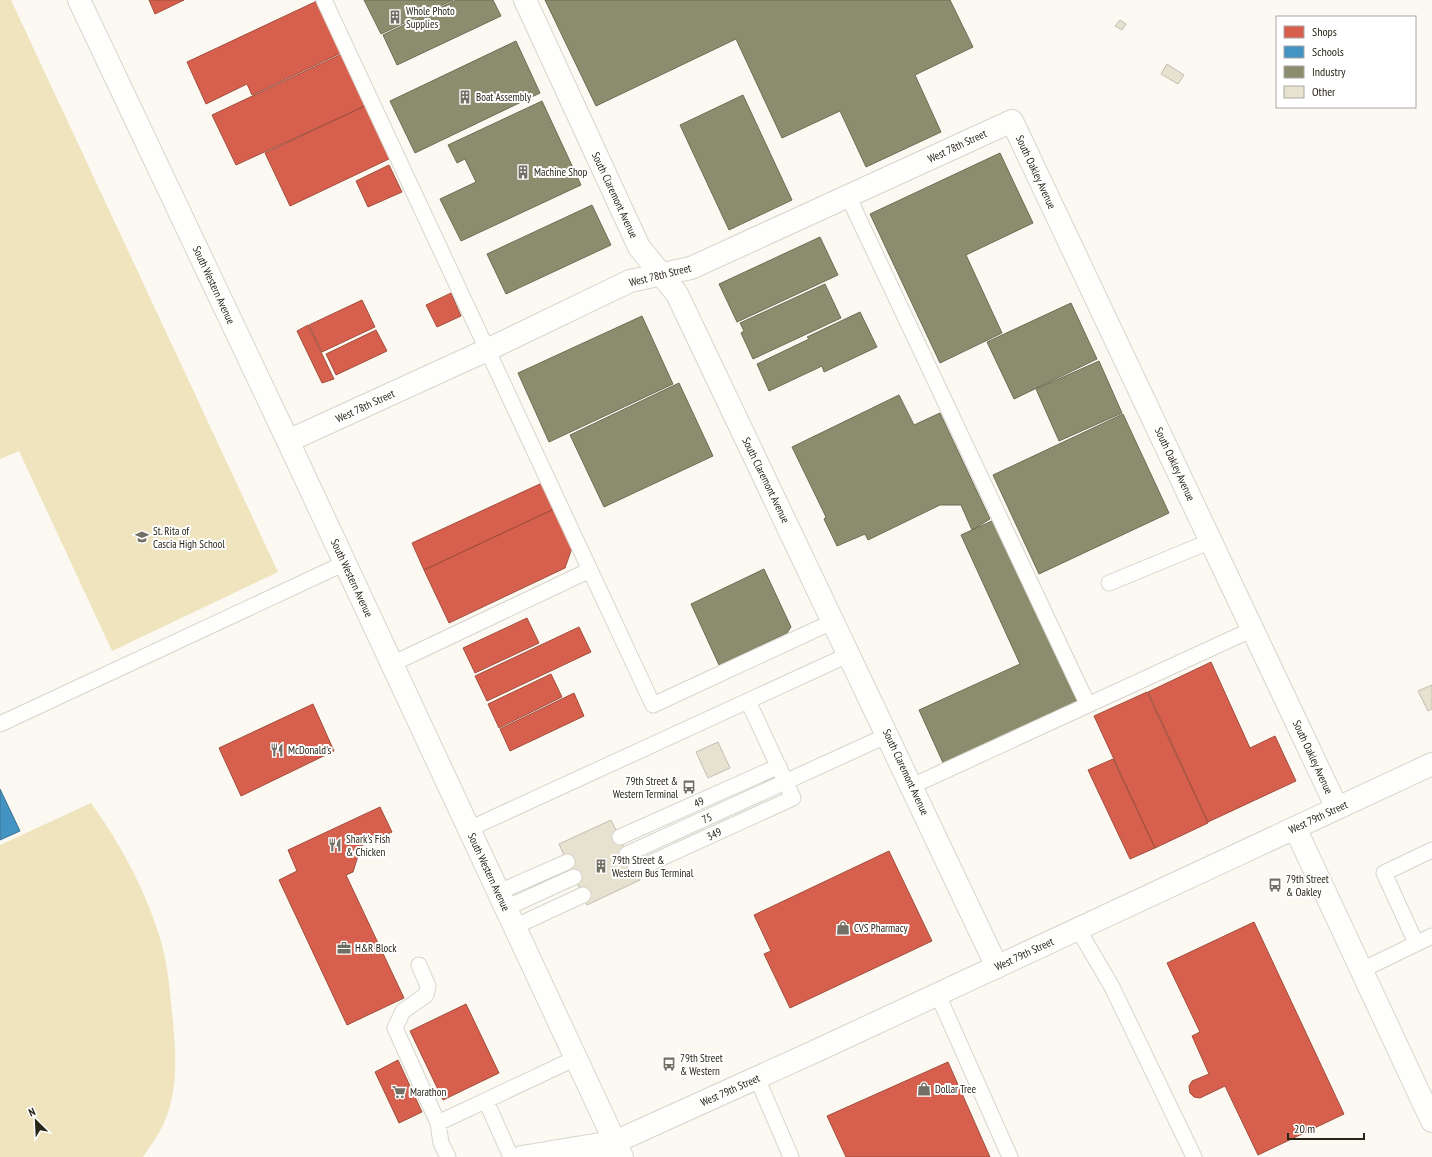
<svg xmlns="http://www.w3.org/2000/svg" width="1432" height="1157" font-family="'PT Sans Narrow',sans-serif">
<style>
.green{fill:#efe4be}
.shops{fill:#d6604d;stroke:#a24e3d}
.schools{fill:#4393c3;stroke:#3b7290}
.industry{fill:#8c8c6e;stroke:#6e6d54}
.building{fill:#e7e2cf;stroke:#c0beb4}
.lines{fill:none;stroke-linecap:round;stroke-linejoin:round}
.service-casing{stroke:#d7d5cb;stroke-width:17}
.minor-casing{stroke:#d7d5cb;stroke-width:24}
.secondary-casing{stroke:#d7d5cb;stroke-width:24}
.service{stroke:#fefefd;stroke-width:15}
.minor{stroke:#fefefd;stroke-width:22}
.secondary{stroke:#fefefd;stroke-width:22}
.labels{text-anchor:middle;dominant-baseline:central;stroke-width:4;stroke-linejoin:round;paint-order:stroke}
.poi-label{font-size:11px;fill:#282518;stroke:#fff;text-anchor:start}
.street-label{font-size:11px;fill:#282518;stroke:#fff}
</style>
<rect width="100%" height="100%" fill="#fbf9f2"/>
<path class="green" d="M 0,0 L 11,0 L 278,572 L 112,651 L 19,451 L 0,459 Z
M 91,803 C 120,843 144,887 159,935 C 168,962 170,993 173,1022 C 176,1053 178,1088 166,1118 C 161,1132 151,1145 143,1157 L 0,1157 L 0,845 Z"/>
<path class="shops" d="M 149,0 L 184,0 L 155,14 Z
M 317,1 L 341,53 L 252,95 L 247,84 L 206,104 L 187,62 Z
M 342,54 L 367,105 L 236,165 L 212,115 Z
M 367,105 L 391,158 L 290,206 L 265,153 Z
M 389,165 L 402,192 L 368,207 L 356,181 Z
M 451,293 L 461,316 L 437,327 L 426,305 Z
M 362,300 L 375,327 L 322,352 L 309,325 Z
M 308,325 L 334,379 L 322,383 L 297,331 Z
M 376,330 L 387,351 L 336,375 L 326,354 Z
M 542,483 L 554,509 L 424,570 L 412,543 Z
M 554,509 L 572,548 L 565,568 L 449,623 L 424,570 Z
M 527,618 L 539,643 L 475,673 L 463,648 Z
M 579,627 L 591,652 L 487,701 L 475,676 Z
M 1211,662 L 1250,748 L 1275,736 L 1296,781 L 1208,822 L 1148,692 Z
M 551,674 L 562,697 L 499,728 L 488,704 Z
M 1147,692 L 1208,823 L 1155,848 L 1094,716 Z
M 574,693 L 584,716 L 510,751 L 500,729 Z
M 313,704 L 334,751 L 241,796 L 219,748 Z
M 1113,759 L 1155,848 L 1130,859 L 1088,770 Z
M 380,807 L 392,832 L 354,849 L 358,856 L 353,872 L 346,875 L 404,998 L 347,1025 L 279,880 L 297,871 L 288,850 Z
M 889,851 L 932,941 L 790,1008 L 764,954 L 771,951 L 754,915 Z
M 1254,922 L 1344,1114 L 1258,1155 L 1225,1086 L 1200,1098 L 1194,1097 L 1190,1093 L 1189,1086 L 1192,1081 L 1209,1074 L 1192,1036 L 1200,1032 L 1167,963 Z
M 466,1004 L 499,1073 L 443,1100 L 410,1031 Z
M 398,1060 L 422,1112 L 399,1123 L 375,1072 Z
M 948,1062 L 990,1157 L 846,1157 L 827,1116 Z"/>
<path class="schools" d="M 0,789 L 20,831 L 0,840 Z"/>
<path class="industry" d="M 364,0 L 453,0 L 381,34 Z
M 456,0 L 493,0 L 501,16 L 397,65 L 383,35 Z
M 545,0 L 950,0 L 973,47 L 915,75 L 941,132 L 866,167 L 840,111 L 782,138 L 736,39 L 596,106 Z
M 516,41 L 540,93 L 415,153 L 390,101 Z
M 743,95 L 792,200 L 729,230 L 680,125 Z
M 542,101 L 581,185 L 461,241 L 440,199 L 476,182 L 465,159 L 457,163 L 448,145 Z
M 1000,153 L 1033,223 L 966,255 L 1002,333 L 940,363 L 870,214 Z
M 592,205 L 611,245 L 506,294 L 487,254 Z
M 820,237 L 838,275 L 737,322 L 719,284 Z
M 825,284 L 841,318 L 753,359 L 741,333 L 744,331 L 740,323 Z
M 1071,303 L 1097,359 L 1014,399 L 987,342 Z
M 860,312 L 877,347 L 824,372 L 822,366 L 769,391 L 757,364 L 809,339 L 807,337 Z
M 642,316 L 673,384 L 549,442 L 518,373 Z
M 1099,361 L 1122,413 L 1059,441 L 1036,389 Z
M 679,383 L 713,456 L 604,507 L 570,435 Z
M 899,395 L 914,425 L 940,413 L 990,519 L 972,530 L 961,505 L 940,505 L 868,540 L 865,534 L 837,546 L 824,519 L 826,517 L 792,447 Z
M 1123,414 L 1169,513 L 1039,574 L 993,475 Z
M 994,520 L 1078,704 L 944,765 L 919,710 L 1020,664 L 961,535 Z
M 764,569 L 791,627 L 787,633 L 719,665 L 691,604 Z"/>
<path class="building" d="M 1120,20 L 1126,24 L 1122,30 L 1115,26 Z
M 1167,64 L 1184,75 L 1178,84 L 1161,74 Z
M 1432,685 L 1432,709 L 1428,711 L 1418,691 Z
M 718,742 L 730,768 L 708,778 L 696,752 Z
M 611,820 L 640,880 L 587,905 L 559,844 Z"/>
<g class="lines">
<g class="service-casing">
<path id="service" d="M 324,0 L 653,705 L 834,621
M 848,196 L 1088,705
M 1109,583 L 1211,541
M 392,664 L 590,570
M 0,724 L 345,563
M 912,786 L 1253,629
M 469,829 L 850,654
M 620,837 L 779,766
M 627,854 L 888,735
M 635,870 L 793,798 L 748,701
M 499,892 L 567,862
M 506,908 L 574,877
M 514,927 L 583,895
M 1078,929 L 1112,987 L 1194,1157
M 1416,943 L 1384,873 L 1432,850
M 419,965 L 428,986 L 426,995 L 403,1011 L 395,1028 L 438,1123
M 1362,970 L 1432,936
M 938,995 L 1010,1157
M 757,1078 L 791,1157
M 486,1101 L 511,1157
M 448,1157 L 441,1143 L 438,1123 L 576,1058"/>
</g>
<g class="minor-casing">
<path id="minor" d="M 525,0 L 639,247 L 677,294 L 997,967
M 288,441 L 487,350 L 630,281 L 691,268 L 1012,121 L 1337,808
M 1295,828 L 1432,1121"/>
</g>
<g class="secondary-casing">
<path id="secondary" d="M 79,0 L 288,441 L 622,1157
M 522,1157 L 612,1142
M 594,1157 L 615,1142 L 818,1050 L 1432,764"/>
</g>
<use href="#service" class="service"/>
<use href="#minor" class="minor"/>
<use href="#secondary" class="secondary"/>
</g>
<defs>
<g id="building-bare" transform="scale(1.08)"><path d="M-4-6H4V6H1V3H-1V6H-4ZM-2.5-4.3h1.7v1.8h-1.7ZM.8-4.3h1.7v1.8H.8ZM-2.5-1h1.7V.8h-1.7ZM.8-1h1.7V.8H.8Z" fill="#726f64" stroke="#fff" stroke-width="2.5" paint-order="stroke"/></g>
<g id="school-bare" transform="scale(1.08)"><path d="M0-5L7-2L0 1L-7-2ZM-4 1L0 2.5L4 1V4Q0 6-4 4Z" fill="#726f64" stroke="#fff" stroke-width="2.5" paint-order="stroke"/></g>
<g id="restaurant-bare" transform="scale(1.08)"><path d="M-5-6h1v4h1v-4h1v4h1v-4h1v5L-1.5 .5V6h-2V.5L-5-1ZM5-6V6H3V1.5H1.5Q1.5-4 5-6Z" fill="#726f64" stroke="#fff" stroke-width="2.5" paint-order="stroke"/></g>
<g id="bus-bare" transform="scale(1.08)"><path d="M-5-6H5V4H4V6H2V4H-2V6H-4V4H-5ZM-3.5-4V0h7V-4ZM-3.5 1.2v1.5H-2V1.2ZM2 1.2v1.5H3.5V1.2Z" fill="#726f64" stroke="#fff" stroke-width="2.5" paint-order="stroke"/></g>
<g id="shop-bare" transform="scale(1.08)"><path d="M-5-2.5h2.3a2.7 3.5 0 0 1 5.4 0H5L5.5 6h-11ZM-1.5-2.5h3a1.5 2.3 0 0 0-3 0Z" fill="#726f64" stroke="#fff" stroke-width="2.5" paint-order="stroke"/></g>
<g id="office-bare" transform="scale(1.08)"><path d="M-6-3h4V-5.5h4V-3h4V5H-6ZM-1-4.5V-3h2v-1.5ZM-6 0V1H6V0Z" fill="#726f64" stroke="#fff" stroke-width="2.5" paint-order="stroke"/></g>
<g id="supermarket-bare" transform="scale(1.08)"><path d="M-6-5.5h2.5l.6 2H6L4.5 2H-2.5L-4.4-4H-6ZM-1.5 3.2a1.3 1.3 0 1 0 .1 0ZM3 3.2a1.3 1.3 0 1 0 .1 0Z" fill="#726f64" stroke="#fff" stroke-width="2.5" paint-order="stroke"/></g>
</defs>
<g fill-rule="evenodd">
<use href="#building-bare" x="395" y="17"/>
<use href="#building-bare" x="465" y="97"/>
<use href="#building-bare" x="523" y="172"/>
<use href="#school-bare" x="142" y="537"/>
<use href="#restaurant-bare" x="277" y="750"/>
<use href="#bus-bare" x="689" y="787"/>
<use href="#restaurant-bare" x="335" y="845"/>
<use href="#building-bare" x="601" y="866"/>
<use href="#bus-bare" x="1275" y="885"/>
<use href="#shop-bare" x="843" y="928"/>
<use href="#office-bare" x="344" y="948"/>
<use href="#bus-bare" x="669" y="1064"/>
<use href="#shop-bare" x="924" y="1089"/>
<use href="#supermarket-bare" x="399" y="1092"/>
</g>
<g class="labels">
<g class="poi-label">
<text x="406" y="11">Whole Photo<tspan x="406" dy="13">Supplies</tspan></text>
<text x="476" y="97">Boat Assembly</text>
<text x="534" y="172">Machine Shop</text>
<text x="153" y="531">St. Rita of<tspan x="153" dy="13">Cascia High School</tspan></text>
<text x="288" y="750">McDonald's</text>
<text x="678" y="781" text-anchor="end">79th Street &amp;<tspan x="678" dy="13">Western Terminal</tspan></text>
<text x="346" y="839">Shark's Fish<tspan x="346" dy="13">&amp; Chicken</tspan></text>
<text x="612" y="860">79th Street &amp;<tspan x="612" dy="13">Western Bus Terminal</tspan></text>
<text x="1286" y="879">79th Street<tspan x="1286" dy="13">&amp; Oakley</tspan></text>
<text x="854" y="928">CVS Pharmacy</text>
<text x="355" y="948">H&amp;R Block</text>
<text x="680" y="1058">79th Street<tspan x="680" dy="13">&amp; Western</tspan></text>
<text x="935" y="1089">Dollar Tree</text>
<text x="410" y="1092">Marathon</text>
</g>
<g class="street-label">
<text transform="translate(957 146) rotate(-25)">West 78th Street</text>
<text transform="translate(1036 172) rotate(65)">South Oakley Avenue</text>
<text transform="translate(615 195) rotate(65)">South Claremont Avenue</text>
<text transform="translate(660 275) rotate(-14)">West 78th Street</text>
<text transform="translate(214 285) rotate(65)">South Western Avenue</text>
<text transform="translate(365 406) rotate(-25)">West 78th Street</text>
<text transform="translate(1175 464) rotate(65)">South Oakley Avenue</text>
<text transform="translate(766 480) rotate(64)">South Claremont Avenue</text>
<text transform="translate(352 578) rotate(65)">South Western Avenue</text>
<text transform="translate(1313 757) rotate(65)">South Oakley Avenue</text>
<text transform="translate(906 772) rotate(65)">South Claremont Avenue</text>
<text transform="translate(699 802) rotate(-24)">49</text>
<text transform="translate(1318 817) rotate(-25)">West 79th Street</text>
<text transform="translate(707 818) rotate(-24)">75</text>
<text transform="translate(714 834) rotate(-25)">349</text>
<text transform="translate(489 872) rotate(65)">South Western Avenue</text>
<text transform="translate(1024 954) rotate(-25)">West 79th Street</text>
<text transform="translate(730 1090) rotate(-24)">West 79th Street</text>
</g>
</g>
<rect x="1276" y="16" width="140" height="92" fill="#ffffff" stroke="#a9a8a3"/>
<rect x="1284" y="26" width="20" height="12" fill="#d6604d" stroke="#a9a8a3"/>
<text x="1312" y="36" font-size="12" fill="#282518">Shops</text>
<rect x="1284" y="46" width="20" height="12" fill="#4393c3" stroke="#a9a8a3"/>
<text x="1312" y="56" font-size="12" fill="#282518">Schools</text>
<rect x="1284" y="66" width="20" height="12" fill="#8c8c6e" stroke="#a9a8a3"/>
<text x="1312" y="76" font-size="12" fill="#282518">Industry</text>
<rect x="1284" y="86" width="20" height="12" fill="#e7e2cf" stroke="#a9a8a3"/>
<text x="1312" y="96" font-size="12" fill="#282518">Other</text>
<g transform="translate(36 1121) rotate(336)" stroke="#ffffff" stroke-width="3" paint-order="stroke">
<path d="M0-3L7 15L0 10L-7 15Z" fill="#282518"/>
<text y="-6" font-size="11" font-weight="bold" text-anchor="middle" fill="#282518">N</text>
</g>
<path d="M1288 1133v6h76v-6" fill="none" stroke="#282518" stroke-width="2"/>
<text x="1294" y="1133" font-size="12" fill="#282518" stroke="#ffffff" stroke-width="3" paint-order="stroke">20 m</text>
</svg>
